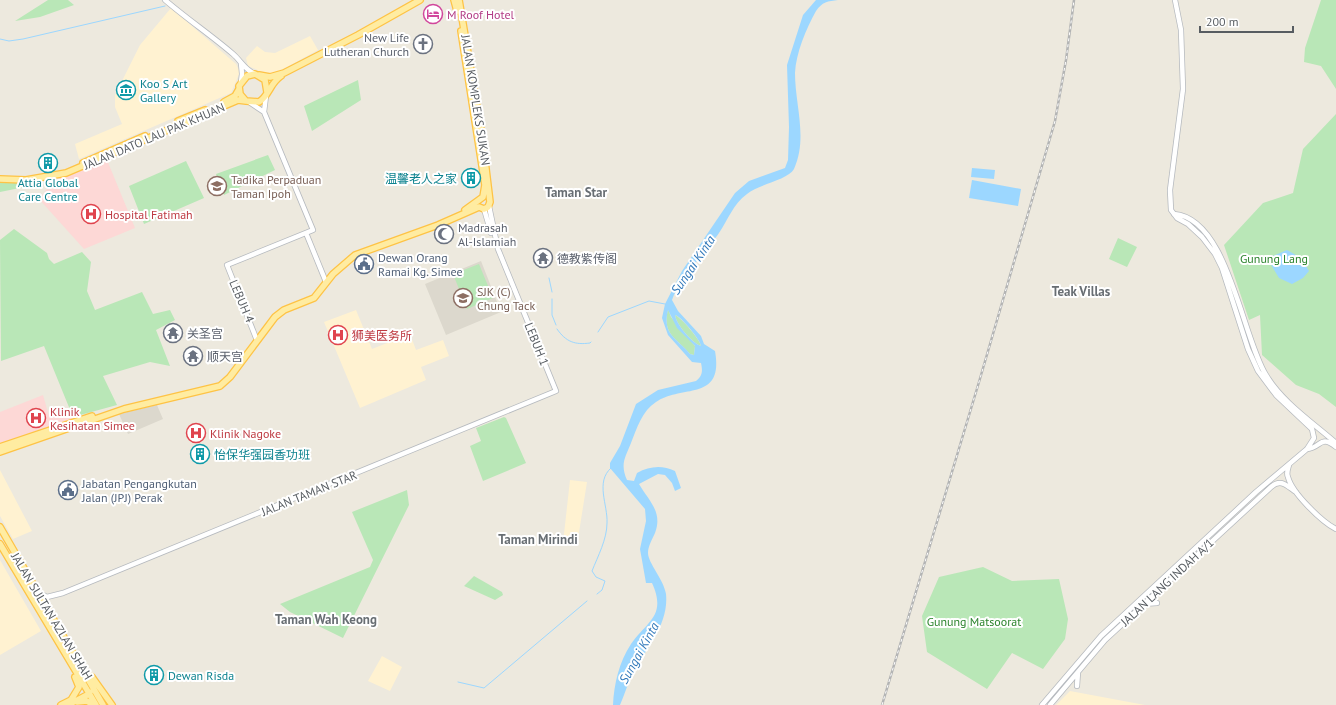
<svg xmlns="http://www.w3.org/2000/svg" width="1336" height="705" font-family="'PT Sans','Noto Sans SC',sans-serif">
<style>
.commercial{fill:#fff2d1}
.education{fill:#dcd8cd}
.medical{fill:#fdd8d6}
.green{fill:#b9e7b7}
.water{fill:#9cd7ff;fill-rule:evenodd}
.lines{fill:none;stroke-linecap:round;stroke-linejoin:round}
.stream{stroke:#9cd7ff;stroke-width:1}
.minor-casing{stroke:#b6babf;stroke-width:6}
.major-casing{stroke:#fec345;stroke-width:8}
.minor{stroke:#fff;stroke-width:4.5}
.major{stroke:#ffeca1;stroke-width:5.5}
.rail-casing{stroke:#b3b4b4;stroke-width:2.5}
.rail{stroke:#fff;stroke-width:1;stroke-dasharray:3;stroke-linecap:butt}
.labels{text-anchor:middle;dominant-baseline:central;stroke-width:4;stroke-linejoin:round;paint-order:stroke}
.hotel-label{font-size:12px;fill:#b23c85;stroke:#fff;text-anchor:start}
.worship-label{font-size:12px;fill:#5b616d;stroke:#fff;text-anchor:start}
.culture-label{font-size:12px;fill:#0d838f;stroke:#fff;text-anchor:start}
.street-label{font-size:12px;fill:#575c61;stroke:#fff}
.education-label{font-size:12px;fill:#785e54;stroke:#fff;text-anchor:start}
.health-label{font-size:12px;fill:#be3a42;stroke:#fff;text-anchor:start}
.service-label{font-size:12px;fill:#4e5e75;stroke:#fff;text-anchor:start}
.park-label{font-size:12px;fill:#2c842d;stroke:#fff}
.neighbourhood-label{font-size:13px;font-weight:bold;fill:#686e73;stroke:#fff}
.water-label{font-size:13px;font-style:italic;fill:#3078ba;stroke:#fff}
</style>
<rect width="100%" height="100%" fill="#ede9de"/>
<path class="commercial" d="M 171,8 L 236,64 L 240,72 L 231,93 L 79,159 L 75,144 L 122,124 L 115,107 L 115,95 L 140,45 Z
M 310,36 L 318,50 L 274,74 L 260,71 L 248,66 L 246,58 L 257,46 L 265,52 L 275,53 Z
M 356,310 L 372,349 L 410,334 L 416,350 L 443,340 L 449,356 L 421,367 L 426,380 L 360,408 L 324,322 Z
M 0,470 L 32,531 L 13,539 L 0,516 Z
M 570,480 L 587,482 L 577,545 L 563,543 Z
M 0,560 L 41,631 L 0,655 Z
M 382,656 L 402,667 L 390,691 L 368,681 Z
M 1070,691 L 1145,705 L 1056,705 Z"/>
<path class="education" d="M 481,261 L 501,312 L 446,335 L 425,284 Z
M 157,405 L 163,419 L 128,434 L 119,414 Z"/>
<path class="medical" d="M 107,160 L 135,228 L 84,249 L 39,199 L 53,181 Z
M 43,395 L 49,416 L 69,409 L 72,419 L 0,443 L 0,412 Z"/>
<path class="green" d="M 48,0 L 68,0 L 74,5 L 40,17 L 15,21 Z
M 1321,0 L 1336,0 L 1336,89 L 1321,66 L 1304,62 L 1305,48 Z
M 358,80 L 361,100 L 312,131 L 304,106 Z
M 1336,114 L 1336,407 L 1319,394 L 1296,385 L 1262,355 L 1260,315 L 1249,320 L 1224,245 L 1263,203 L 1293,193 L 1303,149 Z
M 268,155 L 275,170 L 224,195 L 216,174 Z
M 186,161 L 204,198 L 144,224 L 129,186 Z
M 0,182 L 24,182 L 25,187 L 0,192 Z
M 14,229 L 47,253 L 49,259 L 54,264 L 82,252 L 91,262 L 87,291 L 95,310 L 142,292 L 153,314 L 170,310 L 175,320 L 156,330 L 170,366 L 150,362 L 103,376 L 117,405 L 73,417 L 44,346 L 1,361 L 0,240 Z
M 1118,238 L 1137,247 L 1127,267 L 1109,259 Z
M 479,264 L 493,298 L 467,309 L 453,274 Z
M 668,309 L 671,317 L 695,346 L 694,355 L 690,354 C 676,337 662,335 668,309 Z
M 675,315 C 681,317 701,341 701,346 C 692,343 676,324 675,315 Z
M 504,417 L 506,418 L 526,463 L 483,481 L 470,446 L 481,441 L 476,428 Z
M 407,490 L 409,505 L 343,638 L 290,612 L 280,604 L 370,567 L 373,560 L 352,512 Z
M 983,567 L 1012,581 L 1059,579 L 1068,619 L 1065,639 L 1043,669 L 1012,653 L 987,689 L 927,652 L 922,616 L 939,577 Z
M 474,576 L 502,592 L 503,595 L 495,600 L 464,586 Z"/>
<path class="water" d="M 816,0 L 838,0 C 828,1 822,2 816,11 C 806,29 796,53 795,73 C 795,105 808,138 794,169 C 788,180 759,184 747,194 C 733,204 728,220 719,233 C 707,250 678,281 672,300 L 678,311 L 701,336 L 704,344 L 715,351 C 724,402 682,384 656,402 C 642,411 637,428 631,443 C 625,458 620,464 627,480 L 634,481 L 637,473 C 650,466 662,465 675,471 L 681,488 L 675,491 L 672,483 L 665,475 L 658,474 L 639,484 C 649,501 663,512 655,533 C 652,540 648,546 648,553 C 648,563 664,580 666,594 C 669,624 647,647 634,671 C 628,682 625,694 620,705 L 613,705 C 614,684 619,662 631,644 C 647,621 667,616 652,583 L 646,583 L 640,549 L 646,521 L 645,509 L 610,468 L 610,463 L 620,446 L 636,404 L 658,390 L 696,381 C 702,376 703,372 701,363 L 692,362 L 668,335 L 662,318 L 665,304 L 682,271 L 735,193 L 749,181 L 785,168 L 788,160 L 789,127 L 787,65 L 803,15 ZM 668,310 L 677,328 L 695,346 L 694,355 L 690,354 C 677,338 662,335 668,310 ZM 675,315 C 681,316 701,341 701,346 C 692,343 676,324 675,315 Z
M 972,168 L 995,170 L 994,179 L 971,177 Z
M 972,180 L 1021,189 L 1018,206 L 969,198 Z
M 1287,250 L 1301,258 L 1309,271 L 1303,278 L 1292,284 L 1279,278 L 1270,263 L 1273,256 Z"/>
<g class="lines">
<path class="stream" d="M 0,39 L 9,41 L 23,39 L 165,6
M 549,278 L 552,292
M 552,299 L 552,315 L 556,325
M 557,329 C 566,342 575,345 590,343 L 591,342
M 598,332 L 608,317 L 649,301 L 665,304
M 597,594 L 602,590 L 605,581 L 596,577 L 592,571 C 598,556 607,539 607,523 C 608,505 595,482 611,468
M 458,682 L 484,688 L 587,601"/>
<g class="minor-casing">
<path id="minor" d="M 165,0 C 187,19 211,35 233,54 C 241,61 245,70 255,74
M 241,63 L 242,74 L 241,82
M 249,102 L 264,112 L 313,230 L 227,265 L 256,338
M 264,112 L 266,96
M 484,209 L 491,233
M 1174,214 C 1228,218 1242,337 1266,375 C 1282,402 1312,422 1336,443
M 306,233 L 326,282
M 1307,449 C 1321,448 1320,434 1336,447
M 1289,465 C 1288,469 1286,473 1288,477 C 1292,493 1322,522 1336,529
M 39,593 L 47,597 L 63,593 L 556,391 L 498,249 L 489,206
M 1143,604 L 1157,603
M 1077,686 L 1078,672
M 1042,705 L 1101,636 L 1256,492 L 1307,449 L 1314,438 L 1312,429 L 1276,395 L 1258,371 L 1248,349 L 1222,268 L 1215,254 L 1202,237 L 1188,224 L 1177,218 L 1171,210 L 1170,190 L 1183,89 L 1181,30 L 1175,0
M 1050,705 L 1105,640 L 1271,487 C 1281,478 1287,486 1296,492"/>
</g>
<g class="major-casing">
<path id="major" d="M 454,0 L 457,11
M 461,31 L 485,185 L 483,197 L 465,210
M 259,75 L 270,77 L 284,73 L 358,35 L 420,0
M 267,92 L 265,80 L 255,74 L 247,76 L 239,86 L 240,94 L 246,101 L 259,102 C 269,96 270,83 281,76
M 224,102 L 235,96 L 239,89
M 178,121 L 205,110
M 83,163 L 145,136
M 0,179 L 26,180 L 66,173 L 231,103 L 238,100 L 246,101
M 0,447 L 92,416
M 0,452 L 124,409 L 220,386 L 230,377 L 275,317 L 284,310 L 314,298 L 333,274 L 355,255 L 438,225 L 479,207 L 484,209 L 488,207 L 490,202 L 482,136 L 459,0
M 0,527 L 103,705
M 0,544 L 96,705
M 92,677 L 112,705
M 71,700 L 79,687 L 75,677
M 77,702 L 87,701 L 93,705
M 61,705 L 71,700
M 68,705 L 89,694 L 90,692"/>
</g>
<use href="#minor" class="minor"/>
<use href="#major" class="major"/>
<g class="rail-casing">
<path id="rail" d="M 882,705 L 979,382 L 1055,121 L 1066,60 L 1074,0"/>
</g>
<use href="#rail" class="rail"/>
</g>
<defs>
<g id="hotel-ring" transform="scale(1)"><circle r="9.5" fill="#fff" stroke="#d1479c" stroke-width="1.5"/><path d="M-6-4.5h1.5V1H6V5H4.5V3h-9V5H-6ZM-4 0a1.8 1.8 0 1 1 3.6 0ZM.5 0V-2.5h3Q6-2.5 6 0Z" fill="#d1479c"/></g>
<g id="church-ring" transform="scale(1)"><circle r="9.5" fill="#fff" stroke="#6b7280" stroke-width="1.5"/><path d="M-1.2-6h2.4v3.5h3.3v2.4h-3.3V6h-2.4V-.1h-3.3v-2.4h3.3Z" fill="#6b7280"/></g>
<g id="museum-ring" transform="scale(1)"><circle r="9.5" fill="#fff" stroke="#0f9aa8" stroke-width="1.5"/><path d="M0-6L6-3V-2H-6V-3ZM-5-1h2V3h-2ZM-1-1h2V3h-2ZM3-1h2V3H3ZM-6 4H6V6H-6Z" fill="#0f9aa8"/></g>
<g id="building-ring" transform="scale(1)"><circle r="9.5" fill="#fff" stroke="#0f9aa8" stroke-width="1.5"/><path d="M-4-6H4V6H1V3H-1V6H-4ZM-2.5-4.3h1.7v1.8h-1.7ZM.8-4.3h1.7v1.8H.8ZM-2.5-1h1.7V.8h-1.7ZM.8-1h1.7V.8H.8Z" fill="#0f9aa8"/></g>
<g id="school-ring" transform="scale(1)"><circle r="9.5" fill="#fff" stroke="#8d6e63" stroke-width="1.5"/><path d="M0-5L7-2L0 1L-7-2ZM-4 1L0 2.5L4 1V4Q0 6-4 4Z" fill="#8d6e63"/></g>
<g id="hospital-ring" transform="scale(1)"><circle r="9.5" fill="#fff" stroke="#e0444e" stroke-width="1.5"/><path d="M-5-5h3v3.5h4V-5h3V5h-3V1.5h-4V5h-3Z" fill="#e0444e"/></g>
<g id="mosque-ring" transform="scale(1)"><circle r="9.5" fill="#fff" stroke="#6b7280" stroke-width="1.5"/><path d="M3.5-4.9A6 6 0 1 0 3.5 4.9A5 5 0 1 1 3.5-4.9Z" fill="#6b7280"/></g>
<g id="temple-ring" transform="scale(1)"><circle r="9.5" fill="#fff" stroke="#6b7280" stroke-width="1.5"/><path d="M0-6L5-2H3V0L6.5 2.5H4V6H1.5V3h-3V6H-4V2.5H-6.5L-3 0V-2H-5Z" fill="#6b7280"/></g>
<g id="civic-ring" transform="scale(1)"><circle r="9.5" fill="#fff" stroke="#5c6f8a" stroke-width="1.5"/><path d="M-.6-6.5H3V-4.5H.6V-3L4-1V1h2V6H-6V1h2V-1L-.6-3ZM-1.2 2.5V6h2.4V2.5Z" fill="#5c6f8a"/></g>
</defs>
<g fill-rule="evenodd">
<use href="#hotel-ring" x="433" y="14"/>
<use href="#church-ring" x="423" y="44"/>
<use href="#museum-ring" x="126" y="90"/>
<use href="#building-ring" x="48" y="163"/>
<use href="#building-ring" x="471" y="178"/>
<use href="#school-ring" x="217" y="186"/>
<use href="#hospital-ring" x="91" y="214"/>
<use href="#mosque-ring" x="444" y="234"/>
<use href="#temple-ring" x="543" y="258"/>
<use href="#civic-ring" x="364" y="264"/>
<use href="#school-ring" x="463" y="298"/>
<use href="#temple-ring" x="173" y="333"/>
<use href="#hospital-ring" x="338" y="335"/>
<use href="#temple-ring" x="193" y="356"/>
<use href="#hospital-ring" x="36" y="418"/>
<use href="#hospital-ring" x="196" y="433"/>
<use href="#building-ring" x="200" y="454"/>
<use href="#civic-ring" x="68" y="490"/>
<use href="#building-ring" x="154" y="675"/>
</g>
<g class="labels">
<g class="hotel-label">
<text x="447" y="14">M Roof Hotel</text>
</g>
<g class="worship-label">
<text x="409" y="37" text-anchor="end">New Life<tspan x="409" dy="14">Lutheran Church</tspan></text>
<text x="458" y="227">Madrasah<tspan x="458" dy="14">Al-Islamiah</tspan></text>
<text x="557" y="258">德教紫传阁</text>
<text x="187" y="333">关圣宫</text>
<text x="207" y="356">顺天宫</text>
</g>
<g class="culture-label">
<text x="140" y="83">Koo S Art<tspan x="140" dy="14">Gallery</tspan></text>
<text x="457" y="178" text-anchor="end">温馨老人之家</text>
<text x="48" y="182" text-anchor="middle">Attia Global<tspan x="48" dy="14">Care Centre</tspan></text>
<text x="214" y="454">怡保华强园香功班</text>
<text x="168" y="675">Dewan Risda</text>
</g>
<g class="street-label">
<text transform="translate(476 100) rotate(81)">JALAN KOMPLEKS SUKAN</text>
<text transform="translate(154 136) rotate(-23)">JALAN DATO LAU PAK KHUAN</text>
<text transform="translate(242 301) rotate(67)">LEBUH 4</text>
<text transform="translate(537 344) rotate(68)">LEBUH 1</text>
<text transform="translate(309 493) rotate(-22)">JALAN TAMAN STAR</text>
<text transform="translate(1167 582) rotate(-43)">JALAN LANG INDAH A/1</text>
<text transform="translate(52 616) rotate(59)">JALAN SULTAN AZLAN SHAH</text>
</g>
<g class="education-label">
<text x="231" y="179">Tadika Perpaduan<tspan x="231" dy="14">Taman Ipoh</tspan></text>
<text x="477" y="291">SJK (C)<tspan x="477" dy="14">Chung Tack</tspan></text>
</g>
<g class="health-label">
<text x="105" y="214">Hospital Fatimah</text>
<text x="352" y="335">狮美医务所</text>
<text x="50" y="411">Klinik<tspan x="50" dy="14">Kesihatan Simee</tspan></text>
<text x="210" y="433">Klinik Nagoke</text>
</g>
<g class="service-label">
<text x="378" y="257">Dewan Orang<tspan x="378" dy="14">Ramai Kg. Simee</tspan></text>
<text x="82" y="483">Jabatan Pengangkutan<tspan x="82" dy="14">Jalan (JPJ) Perak</tspan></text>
</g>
<g class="park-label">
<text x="1274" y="258">Gunung Lang</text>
<text x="974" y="621">Gunung Matsoorat</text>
</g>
<g class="neighbourhood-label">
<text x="576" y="192">Taman Star</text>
<text x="1081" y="291">Teak Villas</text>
<text x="538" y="539">Taman Mirindi</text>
<text x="326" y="619">Taman Wah Keong</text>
</g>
<g class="water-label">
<text transform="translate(693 265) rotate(-56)">Sungai Kinta</text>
<text transform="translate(639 653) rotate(-61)">Sungai Kinta</text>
</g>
</g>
<path d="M1200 26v6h93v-6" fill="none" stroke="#575c61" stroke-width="2"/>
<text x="1206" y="26" font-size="12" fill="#575c61" stroke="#ffffff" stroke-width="3" paint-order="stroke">200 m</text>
</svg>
